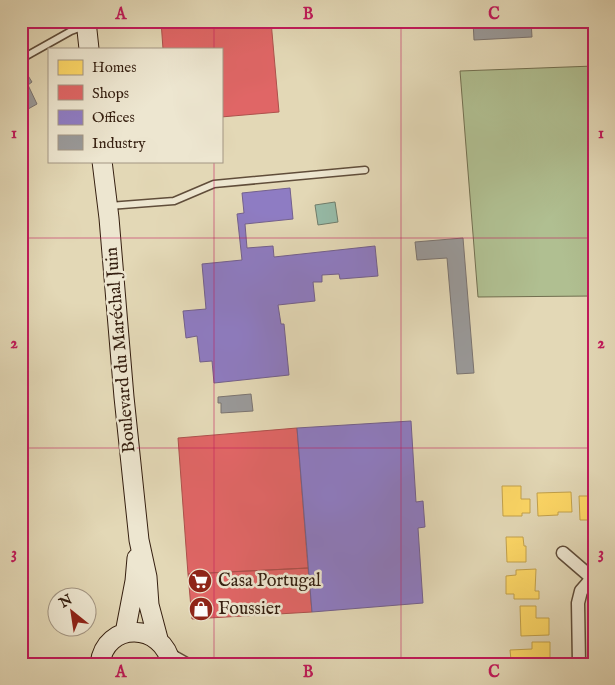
<svg xmlns="http://www.w3.org/2000/svg" width="615" height="685" font-family="'IM FELL English',serif">
<style>
.green{fill:#b0bf91;stroke:#726f50}
.water{fill:#96bba8;stroke:#6f7d6b}
.homes{fill:#ffd966;stroke:#c2a14c}
.shops{fill:#e06666;stroke:#ad514c}
.offices{fill:#8e7cc3;stroke:#73608d}
.industry{fill:#999;stroke:#7b7470}
.lines{fill:none;stroke-linecap:round;stroke-linejoin:round}
.lane-casing{stroke:#604d3a;stroke-width:9}
.street-casing{stroke:#604d3a;stroke-width:15}
.secondary-casing{stroke:#351f10;stroke-width:21}
.lane{stroke:#ede6d0;stroke-width:6}
.street{stroke:#ede6d0;stroke-width:12}
.secondary{stroke:#ede6d0;stroke-width:19}
.grid{fill:none;stroke:#c2185b;stroke-width:1;stroke-opacity:0.55}
.labels{text-anchor:middle;dominant-baseline:central;stroke-width:5;stroke-linejoin:round;paint-order:stroke}
.street-label{font-size:18px;fill:#351f10;stroke:#ede6d0}
.poi-label{font-size:18px;fill:#351f10;stroke:#ede6d0;text-anchor:start}
.neatline{fill:none;stroke:#c2185b;stroke-width:2}
.grid-label{font-size:16px;text-anchor:middle;font-weight:bold;fill:#c2185b}
</style>
<rect width="100%" height="100%" fill="#e3d8b6"/>
<filter id="stains"><feTurbulence type="fractalNoise" baseFrequency=".004" numOctaves="4"/><feColorMatrix values="0 0 0 0 .2 0 0 0 0 .09 0 0 0 0 .02 0 0 0 .5 -.17"/></filter>
<radialGradient id="worn" r=".72"><stop offset=".6" stop-color="#630" stop-opacity="0"/><stop offset="1" stop-color="#630" stop-opacity=".3"/></radialGradient>
<path class="green" d="M 594,66 L 594,296 L 478,297 L 460,71 Z"/>
<path class="water" d="M 335,202 L 338,222 L 318,225 L 315,205 Z"/>
<path class="homes" d="M 502,486 L 521,486 L 521,499 L 530,499 L 530,513 L 522,513 L 522,516 L 503,516 Z
M 571,492 L 572,512 L 558,512 L 558,515 L 538,516 L 537,493 Z
M 579,496 L 594,496 L 594,523 L 589,523 L 589,520 L 580,520 Z
M 506,537 L 523,537 L 524,546 L 526,546 L 526,562 L 507,562 Z
M 536,569 L 535,591 L 539,591 L 539,599 L 514,599 L 514,594 L 506,594 L 506,576 L 516,575 L 516,570 Z
M 520,606 L 536,606 L 536,618 L 549,618 L 549,635 L 521,636 Z
M 532,642 L 550,642 L 550,664 L 515,664 L 515,660 L 511,660 L 510,650 L 532,649 Z"/>
<path class="shops" d="M 161,21 L 271,21 L 279,112 L 221,117 L 221,49 L 163,49 Z
M 297,428 L 308,568 L 188,574 L 178,438 Z
M 308,568 L 312,612 L 192,619 L 188,574 Z"/>
<path class="offices" d="M 290,188 L 293,219 L 245,224 L 247,248 L 273,246 L 274,257 L 375,246 L 378,276 L 340,279 L 339,274 L 322,275 L 322,282 L 313,282 L 315,301 L 278,305 L 281,324 L 284,324 L 289,375 L 214,383 L 212,361 L 200,362 L 197,336 L 186,338 L 183,311 L 206,309 L 202,264 L 242,260 L 237,214 L 244,213 L 242,193 Z
M 411,421 L 416,502 L 423,501 L 425,527 L 418,528 L 423,603 L 312,612 L 297,428 Z"/>
<path class="industry" d="M 473,21 L 531,21 L 532,37 L 474,40 Z
M 21,73 L 27,74 L 32,82 L 28,85 L 37,104 L 21,113 Z
M 463,238 L 474,373 L 457,374 L 447,258 L 417,260 L 415,242 Z
M 251,394 L 253,411 L 221,413 L 221,403 L 218,403 L 218,397 Z"/>
<g class="lines">
<g class="lane-casing">
<path id="lane" d="M 21,59 L 71,31 L 85,26
M 109,206 L 174,201 L 214,184 L 365,170"/>
</g>
<g class="street-casing">
<path id="street" d="M 563,553 L 592,578
M 170,655 L 186,664
M 579,664 L 578,603 L 581,591 L 594,576"/>
</g>
<g class="secondary-casing">
<path id="secondary" d="M 86,21 L 89,49
M 102,161 L 109,218 L 124,397 L 139,540 L 147,577 L 149,605 L 158,639
M 125,633 L 135,581 L 137,558
M 100,664 C 105,621 163,622 171,664"/>
</g>
<use href="#lane" class="lane"/>
<use href="#street" class="street"/>
<use href="#secondary" class="secondary"/>
</g>
<path class="grid" d="M 214,21 L 214,49M 401,21 L 401,664M 214,161 L 214,664M 21,238 L 594,238M 21,448 L 594,448"/>
<defs>
<g id="supermarket-disc" transform="scale(1.25)"><circle r="9.5" fill="#8f2418" stroke="#ede6d0"/><path d="M-6-5.5h2.5l.6 2H6L4.5 2H-2.5L-4.4-4H-6ZM-1.5 3.2a1.3 1.3 0 1 0 .1 0ZM3 3.2a1.3 1.3 0 1 0 .1 0Z" fill="#fff"/></g>
<g id="shop-disc" transform="scale(1.25)"><circle r="9.5" fill="#8f2418" stroke="#ede6d0"/><path d="M-5-2.5h2.3a2.7 3.5 0 0 1 5.4 0H5L5.5 6h-11ZM-1.5-2.5h3a1.5 2.3 0 0 0-3 0Z" fill="#fff"/></g>
</defs>
<g fill-rule="evenodd">
<use href="#supermarket-disc" x="200" y="581"/>
<use href="#shop-disc" x="201" y="609"/>
</g>
<g class="labels">
<g class="street-label">
<text transform="translate(121 350) rotate(-95)">Boulevard du Maréchal Juin</text>
</g>
<g class="poi-label">
<text x="218" y="581">Casa Portugal</text>
<text x="218" y="609">Foussier</text>
</g>
</g>
<rect width="615" height="685" fill="none" stroke="#e3d8b6" stroke-width="55"/>
<rect x="48" y="48" width="175" height="115" fill="#ede6d0" stroke="#a39683"/>
<rect x="58" y="60" width="25" height="15" fill="#ffd966" stroke="#a39683"/>
<text x="92" y="72" font-size="15" fill="#351f10">Homes</text>
<rect x="58" y="85" width="25" height="15" fill="#e06666" stroke="#a39683"/>
<text x="92" y="98" font-size="15" fill="#351f10">Shops</text>
<rect x="58" y="110" width="25" height="15" fill="#8e7cc3" stroke="#a39683"/>
<text x="92" y="122" font-size="15" fill="#351f10">Offices</text>
<rect x="58" y="135" width="25" height="15" fill="#999999" stroke="#a39683"/>
<text x="92" y="148" font-size="15" fill="#351f10">Industry</text>
<g transform="translate(72 612) rotate(330)"><circle r="24" fill="#ede6d0" stroke="#a39683"/>
<path d="M0-4L9 19L0 12L-9 19Z" fill="#8f2418"/>
<text y="-8" font-size="14" font-weight="bold" text-anchor="middle" fill="#351f10">N</text>
</g>
<rect x="28" y="28" width="560" height="630" class="neatline"/>
<g class="grid-label">
<text x="121" y="19">A</text>
<text x="308" y="19">B</text>
<text x="494" y="19">C</text>
<text x="14" y="138">1</text>
<text x="601" y="138">1</text>
<text x="14" y="348">2</text>
<text x="601" y="348">2</text>
<text x="14" y="558">3</text>
<text x="601" y="558">3</text>
<text x="121" y="677">A</text>
<text x="308" y="677">B</text>
<text x="494" y="677">C</text>
</g>
<rect width="100%" height="100%" filter="url(#stains)"/>
<rect width="100%" height="100%" fill="url(#worn)"/>
</svg>
